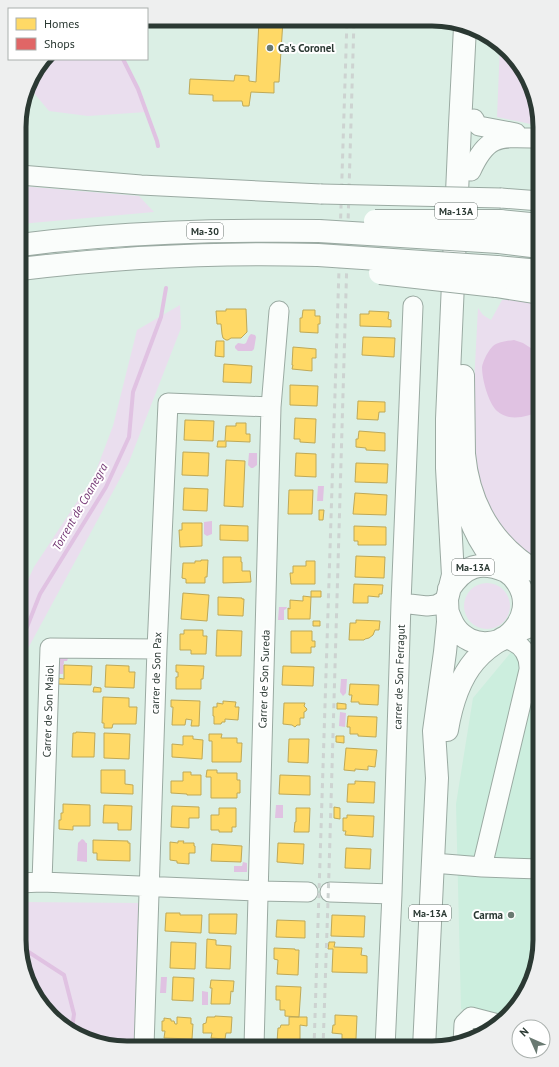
<svg xmlns="http://www.w3.org/2000/svg" width="559" height="1067" viewBox="0 0 559 1067" font-family="'PT Sans',sans-serif">
  <style>
    .built { fill: #cceede }
    .green { fill: #eadeee }
    .water { fill: #e0c2e2 }
    .homes { fill: #ffd966; stroke: #bfa957 }
    .shops { fill: #e06666; stroke: #aa5857 }
    .lines { fill: none; stroke-linecap: round; stroke-linejoin: round }
    .stream { stroke: #e0c2e2; stroke-width: 4 }
    .minor-casing { stroke: #9aaaa2; stroke-width: 21 }
    .major-casing { stroke: #9aaaa2; stroke-width: 24 }
    .highway-casing { stroke: #9aaaa2; stroke-width: 24 }
    .minor { stroke: #fafdfb; stroke-width: 19 }
    .major { stroke: #fafdfb; stroke-width: 22 }
    .highway { stroke: #fafdfb; stroke-width: 22 }
    .rail { stroke: #cdd3d1; stroke-width: 3; stroke-dasharray: 5 5; stroke-linecap: butt }
    .minor-bridge-casing { stroke: #9aaaa2; stroke-width: 21; stroke-linecap: butt }
    .highway-bridge-casing { stroke: #9aaaa2; stroke-width: 24; stroke-linecap: butt }
    .minor-bridge { stroke: #fafdfb; stroke-width: 19 }
    .highway-bridge { stroke: #fafdfb; stroke-width: 22 }
    .poi-dot { fill: #697971; stroke: #fff; stroke-width: 1.5 }
    .labels { text-anchor: middle; stroke-width: 4; stroke-linejoin: round; paint-order: stroke }
    .shield { fill: #fff; stroke: #6b7470; stroke-width: 1 }
    .shield-label { font-size: 10px; font-weight: bold; fill: #2b3933 }
    .poi-label { font-size: 11px; font-weight: bold; fill: #2b3933; stroke: #fff; text-anchor: start }
    .street-label { font-size: 11px; fill: #2b3933; stroke: #fff }
    .water-label { font-size: 12px; font-style: italic; fill: #743774; stroke: #fff }
    .rim { fill: none; stroke: #2b3933; stroke-width: 5 }
  </style>
  <rect width="100%" height="100%" fill="#dbefe5"/>
  <!-- built -->
  <path class="built" d="M540,642v305l-23,59 -18,13 -38,-10 -5,-205 17,-106 39,-47z"/>
  <!-- green -->
  <path class="green" d="M500,45l3,1 31,47 6,33 -43,-9z
    M46,59h77l15,30 8,23 -58,4 -39,-5 -21,-25 2,-7z
    M20,186l119,10 15,16 -134,12z
    M517,298l23,4v262l-23,-15 -32,-41 -14,-67 7,-133 5,7 8,5 11,-20z
    M180,305l1,23 -52,134 -110,203v-66l15,-32 60,-91 19,-50 24,-96z
    M20,431l6,1 -6,34z
    M464 606a23 23 0 1 1 46 0a23 23 0 1 1-46 0Z
    M19,902l120,1 -4,144h-22l-57,-26 -31,-47 -6,-34z"/>
  <!-- water -->
  <path class="water" d="M251,334l4,1 1,2 -2,12 -2,2h-14l-3,-3v-2l3,-3 6,1 2,-1 3,-7z
    M514,340l9,3 17,11v57c-13,6 -31,11 -43,0 -9,-9 -15,-32 -15,-44 1,-5 4,-12 7,-16 1,-2 3,-4 4,-5 5,-4 14,-5 21,-6z
    M249,453h8v12l-4,3h-2l-3,-3z
    M318,486h6l-1,15h-6z
    M212,521v13l-5,2 -3,-2v-12z
    M279,607h8l-1,2 -2,1v10h-6z
    M58,658h10l-1,3h-3l-1,13h-6z
    M341,679h6l-1,14 -3,3 -3,-4z
    M340,712l6,1 -1,14 -6,-1z
    M276,805h7v13h-8z
    M82,839l2,1 2,3h1v19l-10,-1 1,-18z
    M243,862l4,1v9h-13v-6h8z
    M161,977h6l-1,16h-6z
    M202,991l6,1v13h-6z"/>
  <!-- homes -->
  <path class="homes" d="M259,20h24l-4,62h-5v11l-23,-1 -2,14h-6l-1,-5h-29v-6l-24,-1 1,-15 44,2 1,-6 14,1v5l7,1z
    M226,309h20l1,23 -6,6h-10l-3,2h-2l-3,-2 -1,-4 -1,-10h-4l-1,-13h10z
    M303,310h12v6h5v8h-2v9l-18,-1v-14h2z
    M369,311l20,1 -1,7 3,1v7l-31,-1v-12h9z
    M363,337l32,1 -1,19 -32,-2z
    M216,341h8v16l-9,-1z
    M293,347l23,2v9h-4v13l-20,-2 1,-4h-1z
    M224,364l28,2 -1,17 -28,-1z
    M290,385l28,1 -1,20 -27,-1z
    M358,401l27,1v10h-6l-1,8 -21,-1z
    M295,418l21,1 -1,24 -15,-1v-3h-6z
    M185,420l29,1 -1,20 -29,-1z
    M236,423h10v11h4v8l-24,-1v6h-9l1,-6h7l1,-15h10z
    M359,431l26,2v18l-19,-1v-2l-10,-1v-8h2z
    M183,452l26,1 -1,23 -26,-1z
    M296,453l20,1v23l-21,-1z
    M226,460l19,1 -2,46 -19,-1z
    M356,463l32,1 -1,19 -32,-1z
    M184,488l24,1 -1,22 -24,-1z
    M289,490h24l-1,24h-24z
    M355,493l32,2 -1,20 -33,-1z
    M319,510h5l-1,10h-4z
    M182,523h20v23l-22,1 -1,-17h3z
    M220,525l28,1v15l-28,-1z
    M354,526l32,1v18h-28v-4h-4z
    M356,556l29,1 -1,21 -29,-1z
    M223,557h18v5h1v9h8l1,11 -28,1z
    M201,560h7l-1,17h-2v6h-19v-4l-4,-1 1,-15h12v-2h6z
    M306,561h9v23h-24l-1,-11h3v-7h13z
    M354,584l29,1 -1,9h-3v3l-11,-1v7h-15z
    M311,591h10v6h-10l-1,22h-22v-11l2,1v-9l13,1v-5l8,1z
    M183,593l26,2 -2,26 -26,-2z
    M218,597l24,1v1h2l-1,17 -25,-1z
    M356,620l24,1 -1,9h-4l-2,5 -4,3 -4,1 -1,1h-15l1,-17h6z
    M313,621h7v5h-7z
    M184,630h19v6h4l-1,18h-15v-4h-11v-16h4z
    M217,630l25,1 -1,25h-25z
    M291,631h21v10h3v6h-4v6h-20z
    M64,665l28,1 -1,19 -34,-1v-6l7,1z
    M106,665l23,1v6h6l-1,16 -29,-1z
    M176,665l28,1 -1,13h-2v10h-25v-12h2v-5h-2z
    M283,666l31,1 -1,19 -31,-1z
    M350,684l29,1 -1,20 -19,-1v-2h-8l1,-7h-3z
    M94,687l7,1v4h-8z
    M103,697l26,1v9h8l-1,17h-23l-1,4h-8v-5h-2z
    M171,700l29,1 -1,25h-8l1,-6 -6,-1 -1,6h-13l1,-18h-2z
    M223,701l13,1 -1,5h4l-1,13 -13,-1v3h-3l-1,2h-7v-8h-1v-9h4v-4l6,1z
    M284,703h21l-1,3 3,3 -1,2 -2,1v6h-4v7h-3l-2,2 -3,-2 -9,-1z
    M337,703l9,1v5h-9z
    M348,716l29,1 -1,20 -18,-1v-2h-8v-7h-3z
    M76,732l19,1 -1,24h-22l1,-24h3z
    M104,733l26,1 -1,25 -25,-1z
    M209,734h13l-1,4h16v5h5l-1,19h-29v-21h-3z
    M183,736h10v3l10,1 -1,19 -30,-2v-13l11,1z
    M336,736h8v7l-8,-1z
    M289,739h20l-1,24 -20,-1z
    M346,748l31,2 -2,17 -7,-1v4l-13,-1v2l-11,-1z
    M101,770h24v14l8,1v9l-32,-1z
    M207,770h10v3h20v7h3v13h-3v5h-26v-21h-5z
    M183,772h8v3h10v20h-14v-1l-16,-1v-12h12z
    M280,775l30,1v19l-31,-1z
    M355,781l20,1 -1,21 -27,-1 1,-18h7z
    M63,804l27,1v21h-17v4l-14,-1v-9h2v-7h2z
    M104,805l28,1 -1,24h-13v-7h-15z
    M172,806l27,1v11h-10v10l-18,-1z
    M334,807l6,1v11l-6,-1z
    M219,808h17v19h-4v5h-13v-2h-8v-15h8z
    M296,808h14l-1,24h-15l1,-10h1z
    M347,815l27,1 -1,21 -28,-2 1,-4h-3v-13h4z
    M93,840l35,1v2h2v18l-33,-1v-7h-4z
    M178,841h6l-1,2h11v3h1v7h-6v11l-12,-1v-2l-7,-1v-18l8,1z
    M278,843l26,1 -1,20 -26,-2z
    M212,844l30,2 -1,16 -30,-1z
    M346,848l25,1 -1,20 -25,-1z
    M166,913h14v2h22l-1,18 -36,-2z
    M209,914h28l-1,20 -27,-1z
    M332,915l33,1 -1,21 -33,-1z
    M277,920l28,1v17l-29,-1z
    M207,939l9,1v5l15,1 -1,23 -24,-1z
    M171,942l25,1 -1,26 -25,-1z
    M329,942h6l-1,5 28,1 -1,7 6,1v17l-35,-1 1,-23h-5z
    M274,948l21,1v1h4l-1,25 -21,-1 1,-14 -4,-1z
    M173,977l21,1 -1,23 -21,-1z
    M211,980l23,1 -1,11 -2,-1 -1,13h-19l1,-16h-2z
    M276,986l25,1 -2,30 -14,-1v-6h-5v-10h-4z
    M335,1015l22,1 -1,23h-14v-5l-10,-1 1,-8h2z
    M215,1016l17,1 -1,16h-5l-1,6 -14,-1 1,-5h-9v-9l3,-1 1,-6h8z
    M177,1017l14,1v6h2l-1,15 -28,-1 1,-7h-3v-10h2v-3l7,1v2h3l1,3h2z
    M289,1017h18v9l-7,-1v22l-13,-1v-3l-10,-1 1,-14h2l1,-3h8z"/>
  <!-- shops -->
  <path class="shops" d="M474,1023l14,4 -14,10 2,-8h-4z"/>
  <g class="lines">
    <!-- stream -->
    <path class="stream" d="M123,59l15,30 19,52 1,5
      M19,638l8,-11 13,-33 66,-107 23,-50 4,-45 28,-75 5,-29
      M20,945l7,6 37,24 10,39 -2,15"/>
    <defs>
      <path id="minor" d="M474,119l2,4 3,3 37,7
        M471,171c16,-35 27,-34 62,-33
        M20,175l121,10 180,9
        M501,198l39,3
        M401,603l26,3 9,-1 11,-6
        M433,863l49,4 47,-197c1,-17 -9,-28 -25,-32
        M482,867l58,2
        M42,882l8,-234 107,1
        M19,883l23,-1 217,9 49,1
        M330,892l62,2
        M463,1043l1,-19 7,-7 23,6
        M144,1047l13,-398 11,-246 103,4
        M254,1047l17,-640 8,-96
        M385,1048l7,-154 9,-291 12,-297"/>
      <path id="major" d="M463,376l1,78c5,53 29,93 76,120
        M449,589c15,-23 31,-29 57,-18
        M447,610c5,14 9,23 23,30 11,5 26,4 36,-3 19,-15 25,-39 8,-59 -2,-3 -6,-5 -9,-8 -8,-7 -15,-14 -20,-22 -15,-23 -22,-46 -25,-72
        M447,730c10,-60 33,-89 93,-107
        M424,1048l13,-270 -3,-47 11,-79 3,-30 -1,-23 6,-24 -6,-107v-49l13,-294 5,-98"/>
      <path id="highway" d="M500,221l40,4
        M499,242l41,5
        M20,245c99,-13 199,-15 299,-14
        M497,267l43,4
        M20,269c99,-12 198,-17 298,-14
        M496,286l44,7"/>
    </defs>
    <!-- minor casing -->
    <use href="#minor" class="minor-casing"/>
    <!-- major casing -->
    <use href="#major" class="major-casing"/>
    <!-- highway casing -->
    <use href="#highway" class="highway-casing"/>
    <!-- minor -->
    <use href="#minor" class="minor"/>
    <!-- major -->
    <use href="#major" class="major"/>
    <!-- highway -->
    <use href="#highway" class="highway"/>
    <!-- rail -->
    <path class="rail" d="M314,1048l33,-1028
      M323,1048l6,-177 25,-851"/>
    <defs>
      <path id="minor-bridge" d="M321,194l180,4"/>
      <path id="highway-bridge" d="M375,221h125
        M319,231l180,11
        M318,255l179,12
        M380,273l116,13"/>
    </defs>
    <!-- minor-bridge casing -->
    <use href="#minor-bridge" class="minor-bridge-casing"/>
    <!-- highway-bridge casing -->
    <use href="#highway-bridge" class="highway-bridge-casing"/>
    <!-- minor-bridge -->
    <use href="#minor-bridge" class="minor-bridge"/>
    <!-- highway-bridge -->
    <use href="#highway-bridge" class="highway-bridge"/>
  </g>
  <!-- markers -->
  <g class="poi-dot">
    <circle cx="270" cy="48" r="4"/>
    <circle cx="511" cy="915" r="4"/>
  </g>
  <g class="labels">
    <!-- shield labels -->
    <g class="shield">
      <rect x="435" y="203" width="42" height="16" rx="3"/>
      <rect x="187" y="223" width="36" height="16" rx="3"/>
      <rect x="452" y="559" width="42" height="16" rx="3"/>
      <rect x="409" y="905" width="42" height="16" rx="3"/>
    </g>
    <g class="shield-label">
      <text x="456" y="215">Ma-13A</text>
      <text x="205" y="235">Ma-30</text>
      <text x="473" y="571">Ma-13A</text>
      <text x="430" y="917">Ma-13A</text>
    </g>
    <!-- poi labels -->
    <g class="poi-label">
      <text x="278" y="52">Ca's Coronel</text>
      <text x="503" y="919" text-anchor="end">Carma</text>
    </g>
    <!-- street labels -->
    <g class="street-label">
      <text transform="translate(156 673) rotate(-88)" y="4">carrer de Son Pax</text>
      <text transform="translate(399 677) rotate(-88)" y="4">carrer de Son Ferragut</text>
      <text transform="translate(264 679) rotate(-88)" y="4">Carrer de Son Sureda</text>
      <text transform="translate(48 711) rotate(-88)" y="4">Carrer de Son Maiol</text>
    </g>
    <!-- water labels -->
    <g class="water-label">
      <text transform="translate(80 507) rotate(-60)" y="4">Torrent de Coanegra</text>
    </g>
  </g>
  <!-- crop -->
  <path d="M0 0H559V1067H0ZM127 26H432A101 101 0 0 1 533 127V940A101 101 0 0 1 432 1041H127A101 101 0 0 1 26 940V127A101 101 0 0 1 127 26Z" fill="#eeefef" fill-rule="evenodd"/>
  <path class="rim" d="M127 26H432A101 101 0 0 1 533 127V940A101 101 0 0 1 432 1041H127A101 101 0 0 1 26 940V127A101 101 0 0 1 127 26Z"/>
  <!-- legend -->
  <rect x="8" y="8" width="140" height="52" fill="#ffffff" stroke="#aab0ad"/>
  <rect x="16" y="18" width="20" height="12" fill="#ffd966" stroke="#aab0ad"/>
  <text x="44" y="28" font-size="12" fill="#2b3933">Homes</text>
  <rect x="16" y="38" width="20" height="12" fill="#e06666" stroke="#aab0ad"/>
  <text x="44" y="48" font-size="12" fill="#2b3933">Shops</text>
  <!-- north arrow -->
  <g transform="translate(531 1039) rotate(315)"><circle r="19" fill="#ffffff" stroke="#aab0ad"/>
  <path d="M0-3L7 15L0 10L-7 15Z" fill="#697971"/>
  <text y="-6" font-size="11" font-weight="bold" text-anchor="middle" fill="#2b3933">N</text>
  </g>
</svg>
